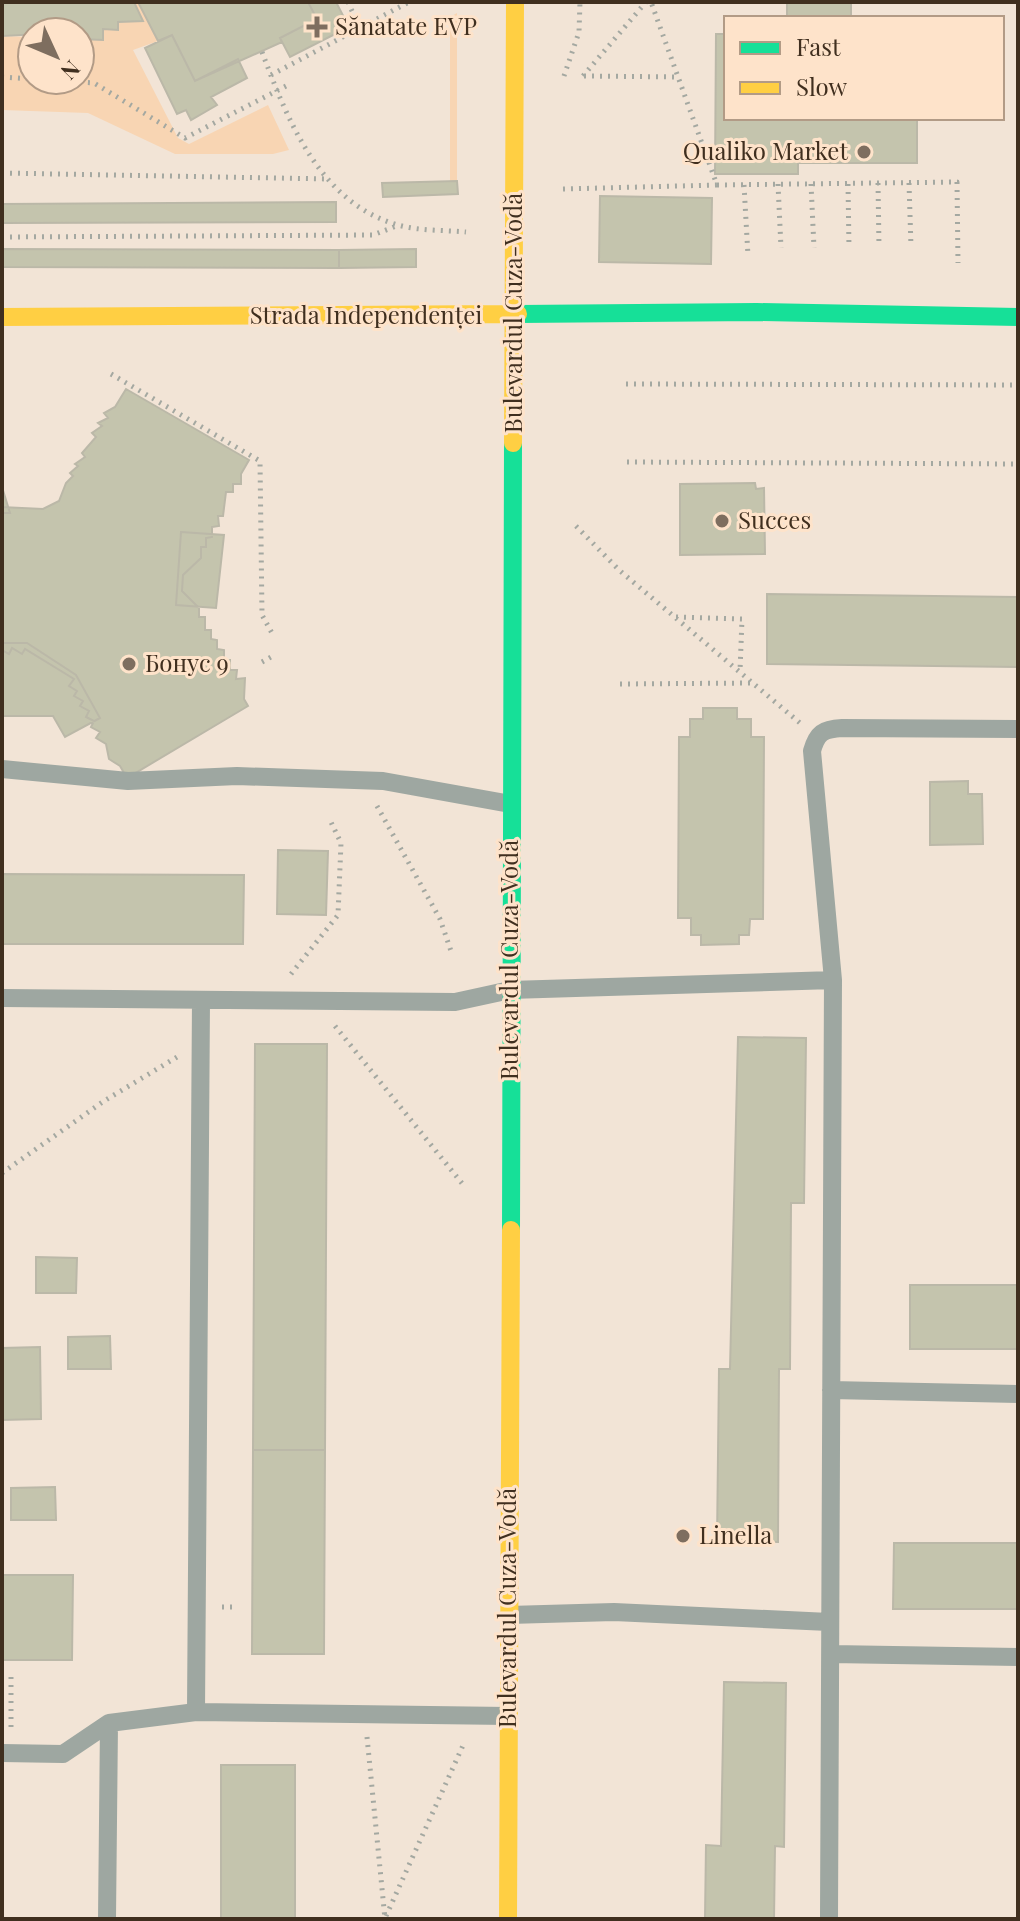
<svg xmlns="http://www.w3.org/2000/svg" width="1020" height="1921" viewBox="0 0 1020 1921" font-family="'Playfair Display',serif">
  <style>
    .green { fill: #f8d5b3 }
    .building { fill: #c4c4ad; stroke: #bbb8a8; stroke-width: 2 }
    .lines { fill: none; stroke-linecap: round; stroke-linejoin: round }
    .path { stroke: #a4a8a1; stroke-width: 5; stroke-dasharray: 2 6; stroke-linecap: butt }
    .lane { stroke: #9ea7a1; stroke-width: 18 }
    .fast { stroke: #16e098; stroke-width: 18 }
    .slow { stroke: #ffcf43; stroke-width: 18 }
    .poi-dot { fill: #7e6e5f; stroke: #fee3ca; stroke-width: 3 }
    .labels { text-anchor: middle; stroke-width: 6; stroke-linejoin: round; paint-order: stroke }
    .poi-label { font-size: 24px; fill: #402f1f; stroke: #fee3ca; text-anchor: start }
    .street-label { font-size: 24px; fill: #402f1f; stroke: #fee3ca }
  </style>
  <rect width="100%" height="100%" fill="#f2e4d6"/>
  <!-- green -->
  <path class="green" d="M134,2h4l20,39 -25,9 45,88 11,6 79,-39 21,45 -16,4h-98l-87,-41 -86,-3v-74l30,1v43h48v-41l23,1v-11l15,1v-8l24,-1z
    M457,13v168h-7v-164z"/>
  <!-- building -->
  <path class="building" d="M2,2h132l9,19 -25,1v8l-15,-1v11l-23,-1v-7l-78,4z
    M138,2h170l9,17 -37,19 2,4 -87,39 -23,-46 -14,6z
    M308,2h28l13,25 -59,30 -10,-19 37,-19z
    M787,2h64v16h-64z
    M716,34h10v84h191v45h-119v11h-83z
    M172,35l23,46 43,-22 9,19 -36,19 6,8 -26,15 -5,-10 -9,4 -32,-66z
    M457,181l1,13 -75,3 -1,-14z
    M600,196l112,2 -1,66 -112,-2z
    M336,202v20l-334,1v-19z
    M2,249l337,1v18l-337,-1z
    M416,249v18l-77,1v-18z
    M126,389l123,71 -8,14v10h-8v8h-7l-3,24h-5l1,10 -7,1v10l-6,1v9h-5v11l-18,17 -1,16 17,17v9h6v13h6v9l6,1v9l7,1v10h6v10h7l-1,9 9,-1 -1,21 4,7 -121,72 -7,-12 -11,-7 -3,-15 -10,-6 4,-6 -9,-5 3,-6 -8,-4 3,-6 -9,-5 3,-5 -9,-5 3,-5 -8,-5 5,-7 -49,-30 -3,5 -10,-6 -3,6 -7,-4v-143l41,2 16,-8 7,-18 7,-7 -3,-3 8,-7 -3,-2 10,-7 -3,-4 14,-16 -4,-4 10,-7 -4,-3 10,-5 -4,-5 11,-6z
    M755,483l1,6 8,-1 1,66 -85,1v-71z
    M2,487l8,26h-8z
    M181,532l43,3 -8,73 -40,-3z
    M767,594l251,3v70l-251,-3z
    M2,643h25l49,32 24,43 -35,19 -12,-21h-51z
    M703,708h34v11h14v18h13l-1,182h-13l-1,16h-10v9l-38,1v-10h-10v-17h-13l1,-181h11v-18h13z
    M968,781v13h14l1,50 -53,1v-63z
    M278,850l50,1 -2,64 -49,-1z
    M2,874l242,1 -1,69h-241z
    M738,1037l68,1 -2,165h-13l-1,166h-11l-1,173h-61l2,-173h11z
    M255,1044h72l-2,406h-72z
    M36,1257l41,1 -1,35h-40z
    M910,1285h108v64h-108z
    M110,1336l1,33h-43v-32z
    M40,1347l1,72 -39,1v-72z
    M253,1450h72l-1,204h-72z
    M55,1487l1,33h-45v-32z
    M894,1543h124v66h-125z
    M2,1575h71l-1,85h-70z
    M724,1682l62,1 -2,164 -9,-1 -1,73h-69l1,-74 15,1z
    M221,1765h74v154h-74z"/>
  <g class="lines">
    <!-- path -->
    <path class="path" d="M348,2l12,27
      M262,52c26,69 58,151 136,173 21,6 46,5 68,7
      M271,75l138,-73
      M564,76l15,-44 1,-30
      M583,76l63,-74
      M584,76l94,1
      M2,77l30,2
      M48,80l46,3 91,55 105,-54
      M2,173l328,6
      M878,183l1,64
      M909,183l2,64
      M778,184l3,64
      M811,184l3,64
      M848,184l1,64
      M717,185l240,-3 1,81
      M744,185l4,71
      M563,189l154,-4 -66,-183
      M2,237l371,-2 26,-10
      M111,374l149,87 2,154 11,20
      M626,384l392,1
      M627,462l391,2
      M576,526l43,44 181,153
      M676,617l66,2 -2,52
      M262,662l9,-5
      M620,684l131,-1
      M377,806l63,113 11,32
      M291,974l47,-59 3,-72 -12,-25
      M335,1026l130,161
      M2,1173l102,-72 73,-44
      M222,1607h15
      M11,1727v-51
      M367,1737l18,182
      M386,1916l79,-175"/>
    <!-- lane -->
    <path class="lane" d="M2,769l126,12 109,-5 146,5 127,23
      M833,980l-21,-229c5,-18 11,-22 30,-23l176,1
      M2,998l453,4 55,-12 323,-10 -4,939
      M831,1390l187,4
      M509,1615l105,-3 215,10
      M831,1654l187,3
      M196,1712l5,-712
      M2,1753l61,1 46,-31
      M107,1919l2,-196 87,-11 312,4"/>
    <!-- fast -->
    <path class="fast" d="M518,314l239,-2 261,5
      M511,1230l2,-787"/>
    <!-- slow -->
    <path class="slow" d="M2,317l516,-3
      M513,443l2,-441
      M508,1919l3,-689"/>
  </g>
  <!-- markers -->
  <g class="poi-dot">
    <path d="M313 15h8v8h8v8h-8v8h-8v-8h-8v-8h8z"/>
    <circle cx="864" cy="152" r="8"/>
    <circle cx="722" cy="521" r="8"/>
    <circle cx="129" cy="664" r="8"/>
    <circle cx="683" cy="1536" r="8"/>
  </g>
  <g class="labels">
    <!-- poi labels -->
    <g class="poi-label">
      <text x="335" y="35">Sănatate EVP</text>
      <text x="848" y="160" text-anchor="end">Qualiko Market</text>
      <text x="738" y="529">Succes</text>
      <text x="145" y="672">Бонус 9</text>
      <text x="699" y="1544">Linella</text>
    </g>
    <!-- street labels -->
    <g class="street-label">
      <text transform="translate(514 313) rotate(-90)" y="8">Bulevardul Cuza-Vodă</text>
      <text x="366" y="324">Strada Independenței</text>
      <text transform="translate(510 960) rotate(-90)" y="8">Bulevardul Cuza-Vodă</text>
      <text transform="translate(508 1608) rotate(-90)" y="8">Bulevardul Cuza-Vodă</text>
    </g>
  </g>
  <!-- border -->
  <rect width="1020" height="1921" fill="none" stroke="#402f1f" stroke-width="8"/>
  <!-- legend -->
  <rect x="724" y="16" width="280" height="104" fill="#fee3ca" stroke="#b29b86" stroke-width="2"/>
  <rect x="740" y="42" width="40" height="12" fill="#16e098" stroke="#b29b86" stroke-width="2"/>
  <text x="796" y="56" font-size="24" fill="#402f1f">Fast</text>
  <rect x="740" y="82" width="40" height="12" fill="#ffcf43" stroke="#b29b86" stroke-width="2"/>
  <text x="796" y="96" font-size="24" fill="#402f1f">Slow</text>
  <!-- north arrow -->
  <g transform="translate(56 56) rotate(134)"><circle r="38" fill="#fee3ca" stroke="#b29b86" stroke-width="2"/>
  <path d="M0-6L14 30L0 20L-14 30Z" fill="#7e6e5f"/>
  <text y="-12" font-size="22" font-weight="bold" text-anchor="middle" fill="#402f1f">N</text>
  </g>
</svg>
